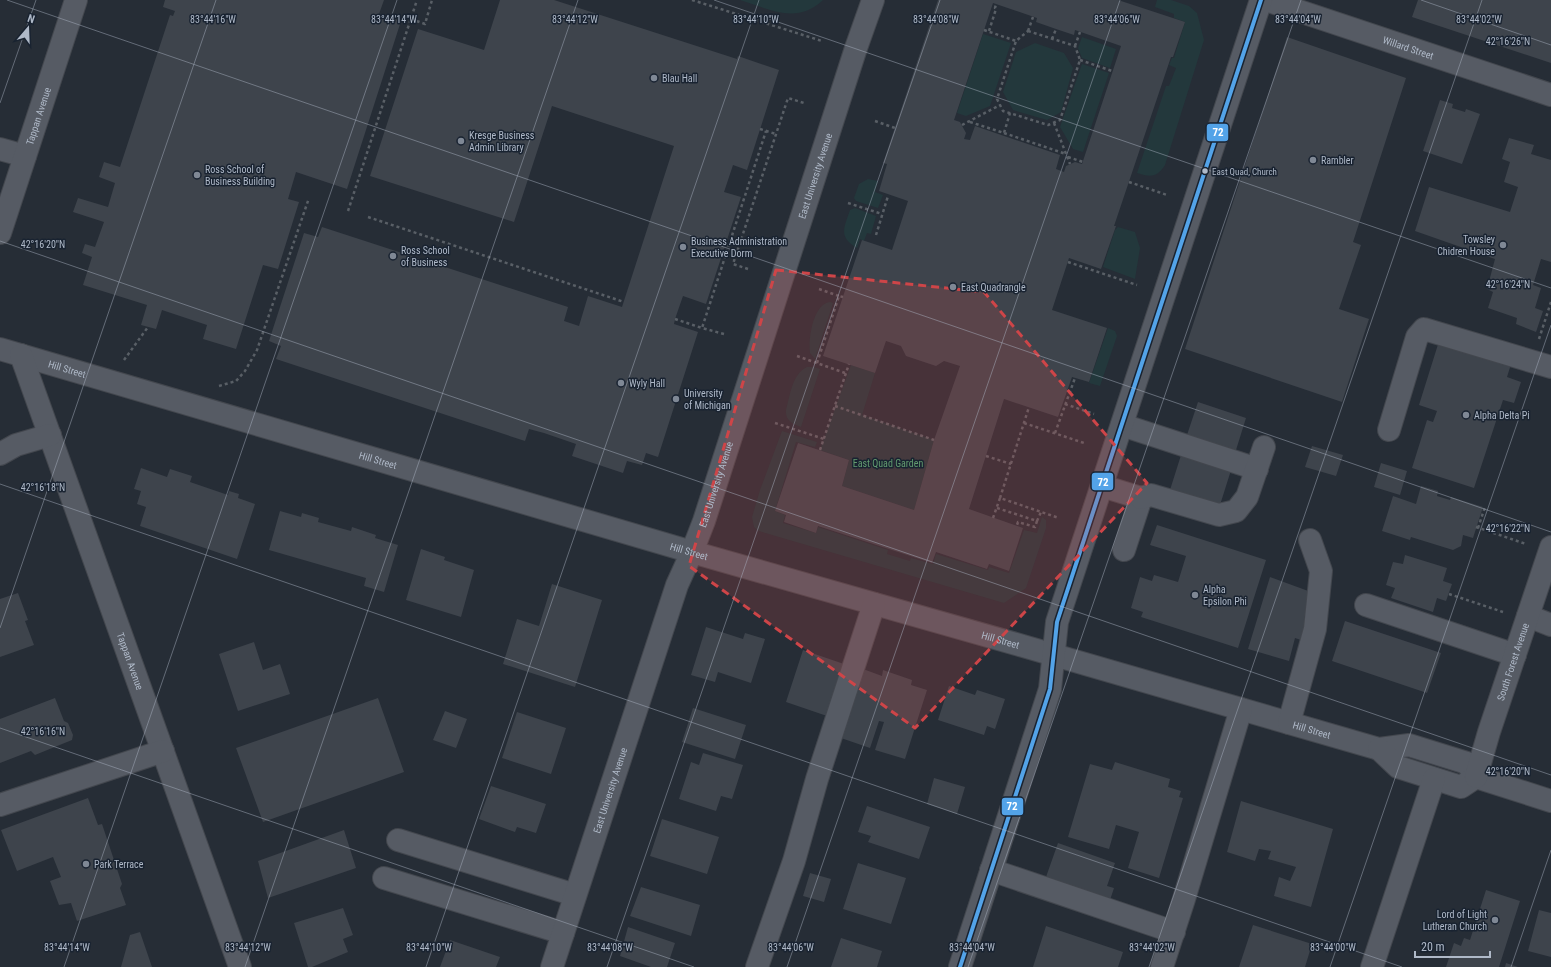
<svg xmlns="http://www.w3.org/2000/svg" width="1551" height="967" viewBox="0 0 1551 967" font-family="'Roboto Condensed',sans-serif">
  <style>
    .green { fill: #23383c }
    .building { fill: #3e444c; fill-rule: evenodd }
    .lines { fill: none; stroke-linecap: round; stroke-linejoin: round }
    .minor-casing { stroke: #43474e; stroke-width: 24 }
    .path { stroke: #595f66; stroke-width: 2.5; stroke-dasharray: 3 3; stroke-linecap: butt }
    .minor { stroke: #565b64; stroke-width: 22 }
    .bus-1-casing { stroke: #192331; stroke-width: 7 }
    .bus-1 { stroke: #53a3e8; stroke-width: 4 }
    .marked { fill: #ce4548; fill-opacity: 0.2; stroke: #ce4548; stroke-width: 3; stroke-dasharray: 8 5; stroke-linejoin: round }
    .ticks { fill: none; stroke: #afb9c8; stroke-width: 1; stroke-opacity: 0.45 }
    .poi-dot { fill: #7f8895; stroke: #192331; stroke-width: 1.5 }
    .bus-dot { fill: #afb9c8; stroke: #192331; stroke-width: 1.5 }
    .labels { text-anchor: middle; stroke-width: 3; stroke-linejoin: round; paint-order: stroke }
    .bus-label { font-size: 9px; fill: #afb9c8; stroke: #192331; text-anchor: start }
    .street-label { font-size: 10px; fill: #afb9c8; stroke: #192331 }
    .poi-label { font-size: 10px; fill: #afb9c8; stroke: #192331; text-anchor: start }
    .park-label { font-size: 10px; fill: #639b6f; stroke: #192331 }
    .ticks-label { font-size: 10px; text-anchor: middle; fill: #afb9c8; stroke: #192331; stroke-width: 3; stroke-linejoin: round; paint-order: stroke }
    .line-badge { stroke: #192331; stroke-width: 1.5 }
    .badge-label { font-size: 11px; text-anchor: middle; font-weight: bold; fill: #fff }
  </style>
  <rect width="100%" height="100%" fill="#262d36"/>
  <!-- green -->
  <path class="green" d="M740,0h83c-26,25 -54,9 -83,0z
    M1157,0h14l18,6 8,7 7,27 -39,125c-8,13 -15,12 -28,8l29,-87h3l7,-18 -7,-3 3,-7h2l11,-36 -11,-4v-4l-19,-7z
    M983,34l28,9 -21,63 -24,10 -9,-3z
    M1082,37l34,12 -6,19 -28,-10 -4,-10z
    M1035,43l29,10 9,15 -12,44 -14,8 -34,-10 -10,-18 13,-40z
    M1082,64l27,9 -26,79 -10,-3 -13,-22z
    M868,179l10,2 -3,11 8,3 -5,13 -22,-7 -2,-3 5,-14z
    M855,208l21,8 -5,18 -4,-1 -3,8 -4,-2 -3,9c-19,-11 -13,-20 -7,-38z
    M1118,227l17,5 5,16 -5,31 -32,-12 12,-37z
    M830,302l3,1 -18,56 -5,-6c-2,-14 3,-49 20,-51z
    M1108,328l7,3 2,5 -17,50 -11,-3z
    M851,365l24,8 -13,42 72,25 -20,70 -72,-24 7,-26 -29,-10z
    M807,367h7l6,2 -19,58c-9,-3 -16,-7 -15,-17 4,-14 6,-36 21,-43z
    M782,431l35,11 -2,5 -19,-5 -21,69 10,4 -2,8 33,10 2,-6 70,23 -1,4 23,7 1,-3 22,6 3,-10 52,16 1,-3 20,6 15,-43 13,3 5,-16 4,3v8l-20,60 -22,15 -245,-72 -5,-4 -2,-10 8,-27z"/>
  <!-- building -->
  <path class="building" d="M165,0h219l-5,14 22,7 -54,168 -51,-17 -8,27 11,3 -21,67 -15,-4 -27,84 -33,-10 4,-14 -45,-15 -6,19 -15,-4 6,-20 -64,-20 9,-28 -10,-4 3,-9 10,3 9,-25 -31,-10 5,-14 30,9 7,-24 -16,-6 5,-15 16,5 50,-152 3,1 2,-5 -12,-4z
    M500,0h54l183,59 1,-3 41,14 -32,100 -14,-5 -9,27 17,5 -35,107 -23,-8 -8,23 -1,5 24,8 -40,125 -12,-4 -4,12 -15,-4 -4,12 -51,-17 4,-12 -32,-11 -15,-4 -4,12 -249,-82 5,-13 -12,-5 35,-108 14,4 4,-10 246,80 -4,14 15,5 9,-30 34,11 52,-161 -122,-40 -38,116 -144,-46 48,-147 66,21z
    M938,0h180l67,22 -12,35h-2l-57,169h2l-15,43 -32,-11 -17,52 55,18 -18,54 -17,-5 -14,40 -54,-18 -35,110 54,19 -14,43 -20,-7 -2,5 -51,-17 -4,11 -114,-37 -2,7 -32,-11 2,-7 -11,-4 23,-68 51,17 -7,26 72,24 20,-70 26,-74 -16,-5 -8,5 -30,-10 -5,-10 -15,-5 -11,32 -52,-17 39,-116 30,10 16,-49 -29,-10 8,-27 -4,-1zM993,3l44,15 -1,4 20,7 18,6 1,-5 46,16 -39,118 -7,-2 -9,4 -2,6 -8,-3 4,-14 -85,-29 -5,14 -6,-1 2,-6 -6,-11 -6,-2z
    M1418,0h133v63l-139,-46z
    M1287,37l119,41 -53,164 8,3 -22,64 30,10 -27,83 -157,-53z
    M1440,100l13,4 -1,4 13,4 1,-3 14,5 -18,50 -39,-13z
    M1509,138l25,7 -3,9 20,6v102l-10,-3 -8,26 8,3 -6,20 8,3 -7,21 -20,-8 1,-6 -29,-10 5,-16 -6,-3 8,-30 -80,-28 14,-44 81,25 8,-25 -14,-5 6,-20 -8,-3z
    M1440,338l72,23 -5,16 14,5 -7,21 -11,-3 -29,88 -62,-20 15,-48 6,2 4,-11 -18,-6z
    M1198,402l48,16 -10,32 -49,-15z
    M1312,446l31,9 -7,21 -31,-9z
    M1182,452l50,15 -12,38 -50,-15z
    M1381,463l26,8 -7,24 -26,-8z
    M141,468l26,9 3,-8 22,7 -2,6 38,13 1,-4 10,3 -1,4 17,6 -18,55 -97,-33 6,-19 -9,-3 4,-13 -7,-2z
    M1421,486l17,5 -1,5 13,4 1,-3 32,10 -10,31 -10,-3 -2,11 -8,4 -42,-13 -1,3 -28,-9 11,-35 23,8z
    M280,511l21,6 1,-4 17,5 -1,4 33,9 1,-4 24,8 -1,3 23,7 -14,47 -20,-6 2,-8 -97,-28z
    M1157,525l109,35 -28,88 -97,-31 2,-5 -12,-4 9,-31 12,4 2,-6 24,7 8,-26 -36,-11z
    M421,549l24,8 -1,3 30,10 -13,47 -55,-17z
    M1405,555l42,13 -4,13 9,3 -6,17 -9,-3 -4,14 -42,-14 4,-10 -9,-3 7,-23 10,2z
    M1270,577l41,15 -7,27 6,3 -6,19 -9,-3 -6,23 -41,-12z
    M552,584l50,16 -27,87 -72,-23 14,-45 22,7z
    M18,593l10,27 -3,1 9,24 -34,12v-58z
    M1345,621l96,32 -14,40 -95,-32z
    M706,627l37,12 2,-6 20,6 -14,44 -33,-11 -3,10 -24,-7z
    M254,642l9,28 17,-6 10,30 -52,17 -19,-57z
    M803,650l41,14 -17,52 -41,-14z
    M863,669l19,7 1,-6 29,10 -1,5 16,5 -22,69 -30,-9 9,-28 -5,-1 -9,27 -29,-10z
    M949,686l26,9 2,-5 28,9 -10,30 -8,-3 -3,9 -46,-15z
    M55,698l9,23 4,2 5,12 -1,5 -37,15 -4,-4 -31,12v-44z
    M378,698l26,74 -141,50 -27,-74z
    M693,708l53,17 -11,34 -53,-17z
    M445,711l22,8 -11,29 -23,-8z
    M517,712l49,16 -15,46 -49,-16z
    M703,753l40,12 -11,34 -11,-3 -5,15 -37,-12 12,-37 8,3z
    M1115,762l55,17 -2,8 13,4 -2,6 4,1 -24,80 -31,-10 11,-36 -23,-7 -7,24 -41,-12 22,-73 22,6z
    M934,778l31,9 -8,27 -30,-10z
    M491,786l55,18 -10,29 -19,-6 -2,5 -36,-13z
    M88,798l10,27 4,-1 20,60 -2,4 6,17 -49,16 -6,-18 -12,2 -9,-24 11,-4 -8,-20 -36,14 -16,-41z
    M1241,801l92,28 -22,78 -37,-11 5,-19 11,4 6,-14 -28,-8 3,-8 -12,-2 -4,12 -28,-9z
    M867,806l63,21 -11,32 -51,-17 3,-6 -13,-4z
    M662,819l57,18 -12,37 -57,-18z
    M344,830l12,38 -88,30 -10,-37z
    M1058,843l57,20 -8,23 7,2 -4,12 -64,-23z
    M858,863l48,15 -15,46 -48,-15z
    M810,873l21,6 -7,23 -21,-6z
    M641,887l59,18 -9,31 -61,-20z
    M1486,890l34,11 -21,66h-53l8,-24 7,3 3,-8 6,2z
    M343,908l10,27 -10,4 5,13 -36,15h-4l-14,-44z
    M1539,910l12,3v44l-23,-6z
    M1253,925l59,19 -7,23h-66z
    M1046,926l77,26 -5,15h-85z
    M628,927l47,16 -8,24h-16l-31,-11z
    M140,932l12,35h-31l9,-32z
    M841,938l41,13 -5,16h-46z
    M450,940l50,17 -4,10h-56z
    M1506,963l12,4h-13z"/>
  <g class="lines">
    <defs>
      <g id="minor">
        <path id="s1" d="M1266,0l285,95"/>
        <path d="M0,149l25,7"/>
        <path id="s2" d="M0,233l76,-233"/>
        <path id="s3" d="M0,349l692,203 331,94 356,103 30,-4 58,18 9,14 75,24"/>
        <path id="s4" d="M21,355l219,612"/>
        <path d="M1122,425l135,44"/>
        <path d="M1389,430l28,-93 7,-8 127,38"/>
        <path d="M0,454l16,-9 34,-10"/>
        <path d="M1102,486l39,12 -17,52"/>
        <path d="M1141,498l10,-3 68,20 17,-4 11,-14 17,-50"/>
        <path d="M1366,605l149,50"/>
        <path d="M1528,616l23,9"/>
        <path d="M1289,723l26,-94 6,-58 -11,-31"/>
        <path d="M1379,749l19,18 63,20 15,-10"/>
        <path id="s5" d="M1476,777l13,-45 62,-185"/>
        <path d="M0,805l163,-54"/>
        <path d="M398,840l177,55"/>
        <path d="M991,870l183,62"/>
        <path d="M384,878l179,55"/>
        <path id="s6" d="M552,967l125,-382 15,-33 12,-31 152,-473 17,-48"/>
        <path d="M757,967l37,-106 23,-82 57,-175"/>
        <path d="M960,967l90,-278 7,-67 204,-622"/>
        <path d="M1162,967l22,-68 57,-190"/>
        <path d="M1372,967l62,-188"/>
      </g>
    </defs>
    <!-- minor casing -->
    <use href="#minor" class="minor-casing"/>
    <!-- path -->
    <path class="path" d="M692,0l130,41
      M411,19l14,5 7,-24
      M984,30l32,11
      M989,31l7,-22 -1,-1 1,-4
      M1028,31l47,15 5,14 -20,60 -12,5 -45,-14 -6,-12 19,-58z
      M1028,31l5,-14
      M1052,39l4,-10
      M1075,46l5,-14
      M1080,60l32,11
      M875,121l20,7
      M970,122l34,11 6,-20
      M1054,123l16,41
      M962,125l38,-20
      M760,129l16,5
      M1004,133l62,21
      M1068,157l15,5
      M1129,182l38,13
      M848,203l34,11
      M348,211l69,-211
      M368,217l256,85
      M876,235l12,-39
      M1068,262l69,23
      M748,269l-15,-5 55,-166 16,5
      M819,289l20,7
      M675,319l27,9
      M724,334l-22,-6 64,-197
      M1539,339l12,-37
      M797,356l48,17
      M124,360l24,-33
      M817,363l22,-67 4,1
      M219,386l17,-5 9,-10 12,-21 52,-152
      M1065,404l29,10
      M835,406l99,34
      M775,423l49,16
      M1024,423l60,20
      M1055,433l20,-55
      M820,450l29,-86
      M986,456l25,8
      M1000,498l29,-91
      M997,508l40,13 -2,6 -17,-5 -1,3
      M993,518l7,-20 59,20
      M1037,521l4,-9
      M1476,527l50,17
      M1478,528l7,-21
      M1449,594l54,18"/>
    <!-- minor -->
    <use href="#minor" class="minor"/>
    <defs>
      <path id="bus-1" d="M960,967l90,-278 7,-67 204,-622"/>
    </defs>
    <!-- bus-1 casing -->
    <use href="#bus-1" class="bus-1-casing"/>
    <!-- bus-1 -->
    <use href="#bus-1" class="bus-1"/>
  </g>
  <!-- marked area -->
  <path class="marked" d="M776,270l208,22 163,191 -232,245 -226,-162z"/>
  <!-- ticks -->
  <path class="ticks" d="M7,0l1544,532M714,0l837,288M1421,0l130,45M0,103l36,-103M0,241l1551,534M0,484l1402,483M0,628l216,-628M0,728l694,239M64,967l333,-967M245,967l333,-967M426,967l333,-967M607,967l333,-967M787,967l333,-967M968,967l333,-967M1149,967l333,-967M1330,967l221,-642M1511,967l40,-117"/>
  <!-- markers -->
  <g class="poi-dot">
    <circle cx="654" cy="78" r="4"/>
    <circle cx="461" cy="141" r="4"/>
    <circle cx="1313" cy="160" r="4"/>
    <circle cx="197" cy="175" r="4"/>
    <circle cx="1503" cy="245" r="4"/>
    <circle cx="683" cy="247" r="4"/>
    <circle cx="393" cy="256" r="4"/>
    <circle cx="953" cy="287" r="4"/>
    <circle cx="621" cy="383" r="4"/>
    <circle cx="676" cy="399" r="4"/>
    <circle cx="1466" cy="415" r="4"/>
    <circle cx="1195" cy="595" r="4"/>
    <circle cx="86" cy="864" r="4"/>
    <circle cx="1495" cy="920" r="4"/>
  </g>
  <circle class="bus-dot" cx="1205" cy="171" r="3.5"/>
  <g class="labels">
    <!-- bus labels -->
    <g class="bus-label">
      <text x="1212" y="175">East Quad, Church</text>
    </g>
    <!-- street labels -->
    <g class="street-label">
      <text dy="4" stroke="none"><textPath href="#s1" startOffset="150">Willard Street</textPath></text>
      <text dy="4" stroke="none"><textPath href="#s2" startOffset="123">Tappan Avenue</textPath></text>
      <text dy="4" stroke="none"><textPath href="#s6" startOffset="834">East University Avenue</textPath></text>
      <text dy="4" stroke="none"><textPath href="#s3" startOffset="70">Hill Street</textPath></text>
      <text dy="4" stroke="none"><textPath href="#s3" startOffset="394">Hill Street</textPath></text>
      <text dy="4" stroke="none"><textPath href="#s6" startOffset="510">East University Avenue</textPath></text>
      <text dy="4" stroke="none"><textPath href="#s3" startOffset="718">Hill Street</textPath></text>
      <text dy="4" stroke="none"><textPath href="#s3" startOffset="1042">Hill Street</textPath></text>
      <text dy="4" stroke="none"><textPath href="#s4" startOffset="325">Tappan Avenue</textPath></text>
      <text dy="4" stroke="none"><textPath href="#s5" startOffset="121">South Forest Avenue</textPath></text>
      <text dy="4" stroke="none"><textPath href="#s3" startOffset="1366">Hill Street</textPath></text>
      <text dy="4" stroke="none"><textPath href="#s6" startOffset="186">East University Avenue</textPath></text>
    </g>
    <!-- poi labels -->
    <g class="poi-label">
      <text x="662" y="82">Blau Hall</text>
      <text x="469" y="139">Kresge Business<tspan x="469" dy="12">Admin Library</tspan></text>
      <text x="1321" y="164">Rambler</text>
      <text x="205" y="173">Ross School of<tspan x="205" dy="12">Business Building</tspan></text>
      <text x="1495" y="243" text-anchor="end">Towsley<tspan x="1495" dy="12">Chidren House</tspan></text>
      <text x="691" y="245">Business Administration<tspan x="691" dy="12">Executive Dorm</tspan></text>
      <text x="401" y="254">Ross School<tspan x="401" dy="12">of Business</tspan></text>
      <text x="961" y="291">East Quadrangle</text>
      <text x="629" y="387">Wyly Hall</text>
      <text x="684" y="397">University<tspan x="684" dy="12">of Michigan</tspan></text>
      <text x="1474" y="419">Alpha Delta Pi</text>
      <text x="1203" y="593">Alpha<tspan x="1203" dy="12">Epsilon Phi</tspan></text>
      <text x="94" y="868">Park Terrace</text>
      <text x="1487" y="918" text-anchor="end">Lord of Light<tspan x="1487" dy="12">Lutheran Church</tspan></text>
    </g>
    <!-- park labels -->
    <g class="park-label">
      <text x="888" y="467">East Quad Garden</text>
    </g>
  </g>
  <g class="ticks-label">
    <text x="213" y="23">83°44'16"W</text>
    <text x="394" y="23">83°44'14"W</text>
    <text x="575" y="23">83°44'12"W</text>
    <text x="756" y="23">83°44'10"W</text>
    <text x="936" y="23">83°44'08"W</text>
    <text x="1117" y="23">83°44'06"W</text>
    <text x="1298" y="23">83°44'04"W</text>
    <text x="1479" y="23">83°44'02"W</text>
    <text x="1508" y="45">42°16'26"N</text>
    <text x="43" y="248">42°16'20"N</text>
    <text x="1508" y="288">42°16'24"N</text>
    <text x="43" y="491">42°16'18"N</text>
    <text x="1508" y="532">42°16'22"N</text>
    <text x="43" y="735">42°16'16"N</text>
    <text x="1508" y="775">42°16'20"N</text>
    <text x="67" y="951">83°44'14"W</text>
    <text x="248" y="951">83°44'12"W</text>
    <text x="429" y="951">83°44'10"W</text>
    <text x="610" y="951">83°44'08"W</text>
    <text x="791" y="951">83°44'06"W</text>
    <text x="972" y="951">83°44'04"W</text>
    <text x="1152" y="951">83°44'02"W</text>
    <text x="1333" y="951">83°44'00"W</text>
  </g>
  <g class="line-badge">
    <rect x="1206" y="123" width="23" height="19" rx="4" fill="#53a3e8"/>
    <rect x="1091" y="472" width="23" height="19" rx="4" fill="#53a3e8"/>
    <rect x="1001" y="797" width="23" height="19" rx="4" fill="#53a3e8"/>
  </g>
  <g class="badge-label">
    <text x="1218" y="136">72</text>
    <text x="1103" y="486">72</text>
    <text x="1012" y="810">72</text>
  </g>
  <!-- north arrow -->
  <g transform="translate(28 28) rotate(19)" stroke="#192331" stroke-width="3" paint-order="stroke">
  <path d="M0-3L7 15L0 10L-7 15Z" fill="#afb9c8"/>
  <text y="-6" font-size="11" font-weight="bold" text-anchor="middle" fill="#afb9c8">N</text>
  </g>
  <!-- scale -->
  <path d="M1415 951v6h75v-6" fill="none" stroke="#afb9c8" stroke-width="2"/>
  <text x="1421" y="951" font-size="12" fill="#afb9c8" stroke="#192331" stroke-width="3" paint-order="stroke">20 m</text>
</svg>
